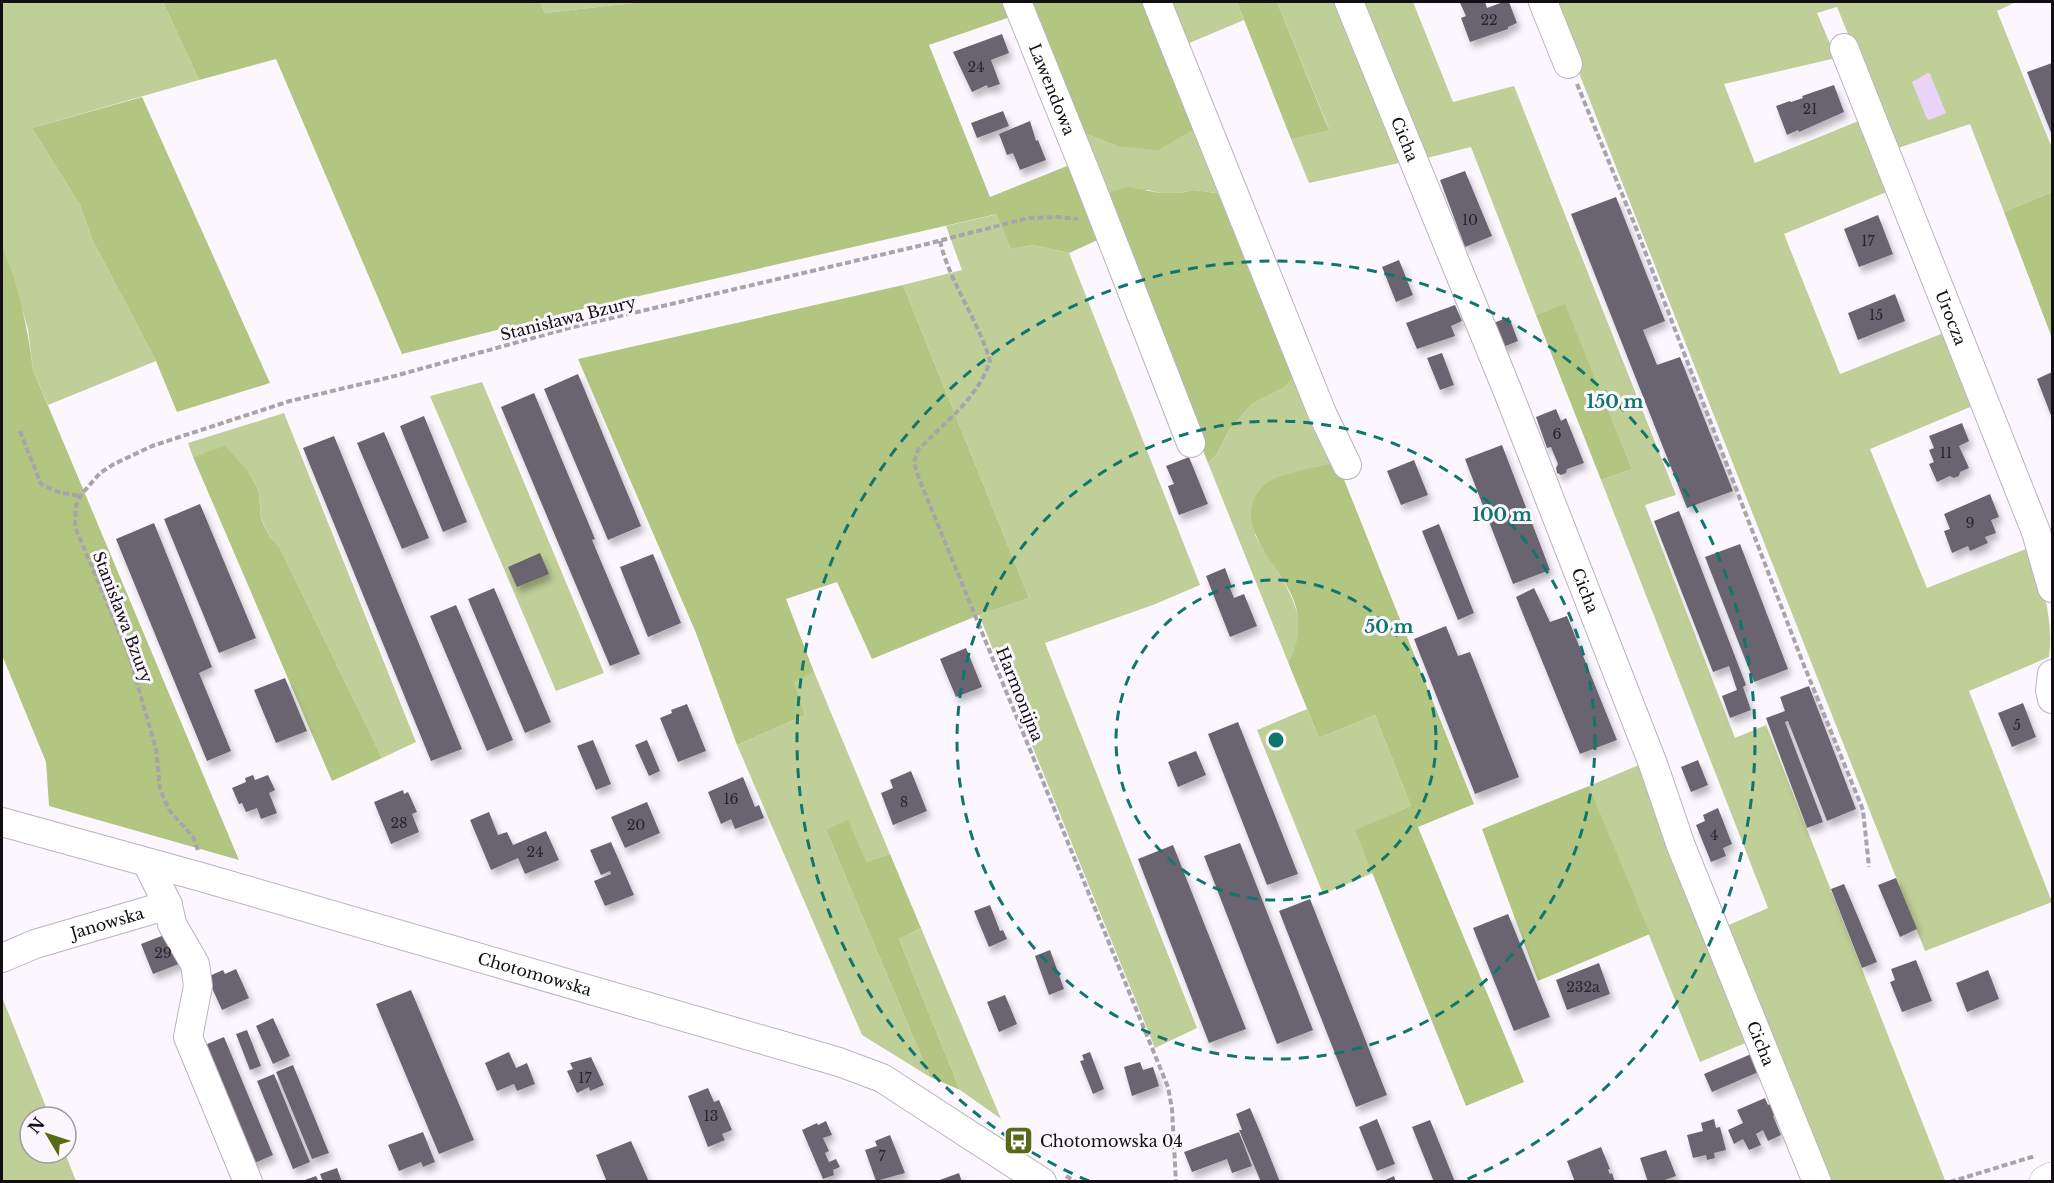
<svg xmlns="http://www.w3.org/2000/svg" width="2054" height="1183" viewBox="0 0 2054 1183" font-family="'Libre Baskerville',serif">
  <style>
    .green { fill: #bfcf97 }
    .forest { fill: #b2c581 }
    .water { fill: #ebd4f9 }
    .building { fill: #6b646f; filter: url(#shadow) }
    .lines { fill: none; stroke-linecap: round; stroke-linejoin: round }
    .minor-casing { stroke: #bab3be; stroke-width: 30 }
    .major-casing { stroke: #bab3be; stroke-width: 34 }
    .path { stroke: #a8a4ab; stroke-width: 4; stroke-dasharray: 6 3; stroke-linecap: butt }
    .minor { stroke: #fff; stroke-width: 28 }
    .major { stroke: #fff; stroke-width: 33 }
    .ring { fill: none; stroke: #0f766e; stroke-width: 3; stroke-dasharray: 10 8 }
    .labels { text-anchor: middle; stroke-width: 6; stroke-linejoin: round; paint-order: stroke }
    .number-label { font-size: 14px; fill: #28242a }
    .street-label { font-size: 16px; fill: #110f13; stroke: #fcf7ff }
    .poi-label { font-size: 16px; fill: #110f13; stroke: #fcf7ff; text-anchor: start }
    .centre { fill: #0f766e; stroke: #fcf7ff; stroke-width: 3 }
    .ring-label { font-size: 18px; text-anchor: middle; font-weight: bold; fill: #0f766e; stroke: #fcf7ff; stroke-width: 6; stroke-linejoin: round; paint-order: stroke }
  </style>
  <defs>
    <filter id="shadow"><feDropShadow dx="3.5" dy="6" stdDeviation="3" flood-color="#0004"/></filter>
  </defs>
  <rect width="100%" height="100%" fill="#fcf7ff"/>
  <!-- green -->
  <path class="green" d="M2,2h161l36,78 -167,48 48,77 12,34 64,122 -108,44 -15,-35 -5,-41 -20,-67 -6,-17z
    M540,2h102l-97,11z
    M1169,2h68l7,18 -57,24z
    M1277,2h66l65,159 -99,22 -18,-44 38,-10z
    M1360,2h53l40,100 61,-16 162,409 -31,10 90,233 31,-13 179,455 -6,2 -115,-1 -100,-254 44,-19 -167,-428 31,-11 -67,-164 -29,10 -65,-168 -52,13z
    M1551,2h465l-19,9 55,137v44l-48,20 -34,-88 -75,25 -58,-142 -20,6 19,45 -112,26 31,79 106,-43 28,71 -105,43 56,140 106,-42 29,73 -105,44 57,139 104,-41c11,35 23,74 18,110l-80,34 83,211 -127,49z
    M1201,125l29,70 -36,-5 -14,3h-20l-12,-3 -46,7 -26,-67 41,16z
    M998,214l13,35 22,-4 36,8 131,332 -47,20 -108,38 152,385 -42,20 -176,-433 50,-17 -126,-313 59,-15 -16,-44z
    M1300,370l37,92 -55,14 -27,59c20,37 65,83 33,127l-80,-199 9,-9 12,-24 23,-26 32,-16z
    M482,382l122,291 -48,18 -126,-295z
    M284,413l132,329 -34,16 -102,-210 -10,-11 -9,-19 -2,-26 -10,-20 -24,-25 -32,10 -5,-14z
    M814,672l76,182 -24,8 -40,-32 104,247 -68,-42 -125,-290 68,-30 -12,-34z
    M1307,709l12,29 56,-23 36,91 -55,24 17,43 -50,21 -66,-164z
    M1646,762l109,277 -55,23 -111,-276z
    M921,928l80,191 -41,-29 -61,-151z
    M2,997l48,120h-20v36h35l11,28h-74z"/>
  <!-- forest -->
  <path class="forest" d="M163,2h377l5,11 97,-11h365l6,14 -84,29 61,152 82,-33 30,74 -33,15 -36,-8 -22,4 -14,-35 -432,99 -163,41 -126,-295 -77,21z
    M1024,2h127l50,123 -43,25 -41,-4 -41,-16z
    M1237,2h40l52,128 -38,9z
    M142,97l128,286 -93,29 -21,-51 -64,-122 -12,-34 -48,-77z
    M1129,187l31,6h20l14,-3 36,5 70,175 -16,18 -32,16 -23,26 -12,24 -9,9 -106,-266 11,-6z
    M2052,192v146l-48,-126z
    M2,245c16,40 26,82 31,125l206,490 -190,-54 -3,-44 -44,-107z
    M903,285l126,313 -50,17 -107,44 -35,-77 -51,17 28,73 -20,10 11,33 -68,30 -41,-112 -118,-274z
    M1565,304l67,165 -31,11 -65,-165z
    M225,446l24,26 10,20 2,27 9,18 10,11 102,210 -50,23 -139,-324z
    M1337,462l137,342 -56,23 106,255 -58,24 -111,-276 56,-24 -36,-91 -56,23 -31,-76c13,-19 13,-46 4,-66 -14,-32 -67,-78 -25,-113 13,-10 52,-16 70,-21z
    M1589,786l61,148 -112,47 -56,-152z
    M848,820l18,42 24,-8 31,74 -22,11 61,151 -30,-13 -104,-247z"/>
  <!-- water -->
  <path class="water" d="M1928,73l2,1 16,39 -17,7 -3,-3 -14,-35z"/>
  <!-- building -->
  <path class="building" d="M1464,2h21l2,6 16,-6h6l8,21 -9,4v2l-38,13 -9,-24 5,-2 -6,-13z
    M1002,34l7,19 -18,7 9,24 -12,4 -1,-3 -15,7 -19,-40z
    M2052,63v72l-25,-63z
    M1834,85l10,27 -45,20 -1,-2 -11,5 -11,-29 14,-5 1,1 12,-4 -1,-2z
    M1003,111l6,15 -32,12 -6,-15z
    M1030,121l6,20 2,-1 8,20 -26,10 -7,-17 -6,2 -8,-21z
    M1465,171l27,65 -27,11 -25,-67z
    M1616,197l49,124 -22,9 14,35 23,-8 53,134 -46,17 -116,-294z
    M1878,215l15,39 -34,13 -15,-38z
    M1399,260l14,35 -17,7 -14,-35z
    M1895,294l10,27 -47,19 -10,-27z
    M1455,305l7,16 -11,5 4,10 -38,13 -11,-26z
    M1509,317l9,24 -20,8 -10,-24z
    M1442,353l12,32 -14,5 -13,-32z
    M2052,372v46l-15,-39z
    M578,374l63,152 -33,14 -64,-151z
    M534,393l61,146 -3,1 48,114 -30,12 -109,-259z
    M1556,409l5,12 5,-3 18,45 -17,6 -1,4 -5,2 -4,-2 -1,-5 2,-4 -7,-17 -4,1 -11,-31z
    M424,416l43,106 -24,10 -43,-106z
    M1962,423l7,18 -10,5 10,22 -9,4 -1,4 -5,2 -4,-2 -13,6 -8,-18 5,-2 -5,-12 5,-2 -5,-12z
    M384,432l45,106 -27,11 -45,-106z
    M334,436l128,313 -31,12 -128,-313z
    M1502,445l48,125 -37,14 -48,-125z
    M1189,457l19,47 -29,11 -11,-29 6,-2 -8,-18z
    M1414,460l14,35 -27,10 -14,-34z
    M1990,494l9,23 -8,3 5,13 -11,4 3,6 -18,8 -2,-5 -16,7 -8,-22 6,-2 -6,-15z
    M200,504l56,134 -37,15 -55,-134z
    M1679,511l67,174 -3,2 8,23 -21,8 -8,-22 15,-6 -8,-24 -16,6 -59,-151z
    M154,523l58,144 -13,6 32,78 -24,10 -91,-222z
    M1439,524l35,89 -16,7 -36,-89z
    M1740,544l48,125 -34,13 -49,-125z
    M540,553l9,21 -32,13 -9,-20z
    M653,554l28,69 -33,14 -28,-70z
    M1225,568l7,19 -2,1 4,10 10,-4 13,32 -27,11 -24,-61z
    M494,588l57,134 -26,11 -57,-134z
    M1534,588l16,34 17,-6 50,124 -37,14 -64,-157z
    M456,605l57,135 -26,11 -57,-135z
    M1446,626l12,30 12,-4 49,125 -44,17 -61,-155z
    M966,648l16,39 -26,10 -16,-38z
    M285,678l22,53 -31,12 -22,-53z
    M1809,686l47,123 -29,12 -39,-100 -3,1 38,100 -16,6 -41,-110 19,-7 -5,-14z
    M2023,703l13,34 -24,10 -14,-34z
    M687,704l19,47 -28,11 -18,-44 12,-5 -1,-3z
    M1238,722l60,152 -31,11 -59,-151z
    M593,740l18,44 -15,6 -19,-44z
    M647,740l13,31 -11,5 -14,-31z
    M1196,751l10,24 -28,12 -10,-25z
    M1698,760l10,25 -17,7 -10,-25z
    M911,771l16,40 -34,14 -12,-32 12,-5 -3,-8z
    M253,775l2,5 13,-5 7,15 -6,3 8,20 -16,6 -4,-11 -11,4 -4,-9 -3,1 -7,-16 14,-6 -1,-4z
    M743,777l12,30 4,-2 5,13 -29,11 -4,-10 -10,5 -13,-32z
    M403,790l1,4 4,-2 9,20 -5,2 7,18 -28,12 -17,-42z
    M647,802l13,31 -35,15 -14,-31z
    M1718,808l14,36 -9,4 3,8 -15,6 -15,-37 9,-4 -2,-6z
    M489,812l9,23 9,-3 6,13 33,-14 13,29 -34,14 -7,-16 -27,12 -21,-50z
    M611,842l23,53 -29,11 -11,-25 17,-7 -1,-3 -9,4 -11,-25z
    M1240,843l73,187 -36,14 -73,-188z
    M1173,845l73,184 -37,14 -71,-184z
    M1896,878l21,51 -17,8 -22,-52z
    M1844,884l33,78 -15,6 -31,-79z
    M1310,899l77,196 -31,12 -77,-196z
    M990,905l10,26 3,-1 4,9 -18,8 -15,-36z
    M1508,914l42,103 -36,14 -41,-103z
    M172,932l12,30 -31,12 -12,-30z
    M1050,950l14,39 -15,6 -14,-39z
    M1916,960l16,41 -30,11 -12,-30 5,-2 -4,-11z
    M1599,963l11,31 -43,16 -11,-30z
    M236,969l13,29 -27,12 -15,-33 16,-7 2,4z
    M1988,970l11,29 -32,13 -11,-29z
    M411,990l63,150 -35,14 -63,-150z
    M1005,995l12,29 -18,8 -12,-30z
    M273,1018l17,38 -17,8 -17,-38z
    M247,1030l14,36 -11,4 -14,-36z
    M224,1037l49,118 -23,10 -50,-118z
    M509,1052l7,16 11,-5 8,21 -18,7 -3,-7 -17,7 -12,-28z
    M1090,1052l14,37 -11,5 -13,-33 4,-1 -2,-5z
    M1756,1052l7,18 -51,22 -8,-18z
    M591,1057l13,28 -14,6 -1,-4 -12,6 -10,-22 6,-2 -3,-6z
    M1140,1062l3,8 10,-3 6,19 -27,10 -8,-29z
    M293,1065l36,88 -17,6 -36,-87z
    M274,1074l36,88 -17,7 -36,-88z
    M708,1088l6,14 5,-2 13,30 -10,4 3,6 -17,7 -20,-51z
    M1765,1098l3,7 7,-3 5,11 -7,3 8,19 -13,6 -5,-11 -7,4 5,11 -12,5 -6,-11 -9,5 -6,-14 15,-7 -6,-13z
    M1250,1108l11,26 19,48h-19l-22,-52h3l-6,-16z
    M1377,1119l18,45 -18,7 -18,-44z
    M1714,1119l2,9 4,-1 6,23 -12,3 1,5 -8,2 -1,-5 -13,3 -6,-23 16,-4 -2,-8z
    M1430,1120l25,62h-21l-22,-55z
    M826,1121l6,14 -9,3 6,13 -4,2 4,9 7,-3 4,8 -7,3 1,5 -11,4 -21,-49 15,-7 1,2z
    M423,1132l12,30 -12,5 -2,-5 -22,9 -11,-26z
    M1239,1132l13,34 -20,7 -5,-14 -35,13 -8,-20z
    M890,1135l15,38 -29,8 -11,-31 12,-4 -2,-5z
    M631,1141l18,41h-42l-11,-27z
    M1601,1147l9,22 -2,1 2,4 2,-1 3,9h-40l-8,-21z
    M1666,1150l10,26 -17,6h-11l-8,-24z
    M337,1168l5,14h-19l-3,-8z
    M959,1173l3,9h-24l-1,-1z
    M316,1176l3,6h-17v-1z
    M1394,1176l2,6h-15z"/>
  <g class="lines">
    <defs>
      <g id="minor">
        <path id="s1" d="M1017,2l71,176 103,265"/>
        <path d="M1157,2l165,411 25,52"/>
        <path id="s2" d="M1349,2l159,390 145,372 28,82 136,336"/>
        <path d="M1543,2l25,62"/>
        <path id="s3" d="M1844,48l192,484 16,56"/>
        <path d="M2052,674l-2,16 2,9"/>
        <path id="s4" d="M2,822l199,55 638,185 43,16 160,104"/>
        <path d="M147,863l21,42 4,19 23,40 3,22 -10,51 60,145"/>
        <path id="s5" d="M2,958l33,-14 133,-39"/>
      </g>
      <path id="major" d="M2046,1182l6,-3"/>
    </defs>
    <!-- minor casing -->
    <use href="#minor" class="minor-casing"/>
    <!-- major casing -->
    <use href="#major" class="major-casing"/>
    <!-- path -->
    <path class="path" d="M1577,84l59,144 167,435 60,147 6,57
      M940,241c10,43 38,78 50,120 -12,37 -46,62 -72,89l-4,12 4,14 250,611 4,22 4,73
      M20,431l21,53 17,8 22,4
      M198,850l-5,-13 -24,-27 -9,-21 -4,-40 -27,-94 -54,-128 1,-21 4,-10 20,-23 14,-9 38,-18 138,-45 101,-24 178,-49 358,-84 101,-26 30,-1 20,2
      M1066,1176l10,6
      M1950,1182l85,-26"/>
    <!-- minor -->
    <use href="#minor" class="minor"/>
    <!-- major -->
    <use href="#major" class="major"/>
  </g>
  <!-- distance rings -->
  <g class="ring">
    <circle cx="1276" cy="740" r="160"/>
    <circle cx="1276" cy="740" r="319"/>
    <path d="M1089 1181A479 479 0 1 1 1463 1181"/>
  </g>
  <!-- icons -->
  <defs>
    <symbol id="bus-square" viewBox="-11 -11 22 22"><rect x="-9" y="-9" width="18" height="18" rx="4" fill="#596a16" stroke="#fcf7ff"/><path d="M-5-6H5V4H4V6H2V4H-2V6H-4V4H-5ZM-3.5-4V0h7V-4ZM-3.5 1.2v1.5H-2V1.2ZM2 1.2v1.5H3.5V1.2Z" fill="#fff"/></symbol>
  </defs>
  <g fill-rule="evenodd">
    <use href="#bus-square" x="1002" y="1124" width="33" height="33"/>
  </g>
  <g class="labels">
    <!-- number labels -->
    <g class="number-label">
      <text x="1489" y="25">22</text>
      <text x="976" y="72">24</text>
      <text x="1810" y="114">21</text>
      <text x="1470" y="225">10</text>
      <text x="1868" y="246">17</text>
      <text x="1876" y="320">15</text>
      <text x="1557" y="439">6</text>
      <text x="1946" y="458">11</text>
      <text x="1970" y="528">9</text>
      <text x="2017" y="730">5</text>
      <text x="731" y="804">16</text>
      <text x="904" y="807">8</text>
      <text x="399" y="828">28</text>
      <text x="636" y="830">20</text>
      <text x="1714" y="840">4</text>
      <text x="535" y="857">24</text>
      <text x="163" y="958">29</text>
      <text x="1583" y="992">232a</text>
      <text x="585" y="1083">17</text>
      <text x="711" y="1121">13</text>
      <text x="882" y="1161">7</text>
    </g>
    <!-- street labels -->
    <g class="street-label">
      <text dy="6" stroke="none"><textPath href="#s1" startOffset="94">Lawendowa</textPath></text>
      <text dy="6" stroke="none"><textPath href="#s2" startOffset="148">Cicha</textPath></text>
      <text dy="6" stroke="none"><textPath href="#s3" startOffset="290">Urocza</textPath></text>
      <text transform="translate(568 318) rotate(-14)" y="6">Stanisława Bzury</text>
      <text dy="6" stroke="none"><textPath href="#s2" startOffset="634">Cicha</textPath></text>
      <text transform="translate(123 617) rotate(69)" y="6">Stanisława Bzury</text>
      <text transform="translate(1020 694) rotate(68)" y="6">Harmonijna</text>
      <text dy="6" stroke="none"><textPath href="#s5" startOffset="111">Janowska</textPath></text>
      <text dy="6" stroke="none"><textPath href="#s4" startOffset="554">Chotomowska</textPath></text>
      <text dy="6" stroke="none"><textPath href="#s2" startOffset="1120">Cicha</textPath></text>
    </g>
    <!-- poi labels -->
    <g class="poi-label">
      <text x="1040" y="1147">Chotomowska 04</text>
    </g>
  </g>
  <circle cx="1276" cy="740" r="9" class="centre"/>
  <g class="ring-label">
    <text x="1615" y="408">150 m</text>
    <text x="1502" y="521">100 m</text>
    <text x="1389" y="633">50 m</text>
  </g>
  <!-- border -->
  <rect width="2054" height="1183" fill="none" stroke="#110f13" stroke-width="6"/>
  <!-- north arrow -->
  <g transform="translate(48 1135) rotate(309)"><circle r="28" fill="#fcf7ff" stroke="#9e9aa1" stroke-width="1.5"/>
  <path d="M0-4.5L10 22L0 15L-10 22Z" fill="#596a16"/>
  <text y="-9" font-size="16" font-weight="bold" text-anchor="middle" fill="#110f13">N</text>
  </g>
</svg>
